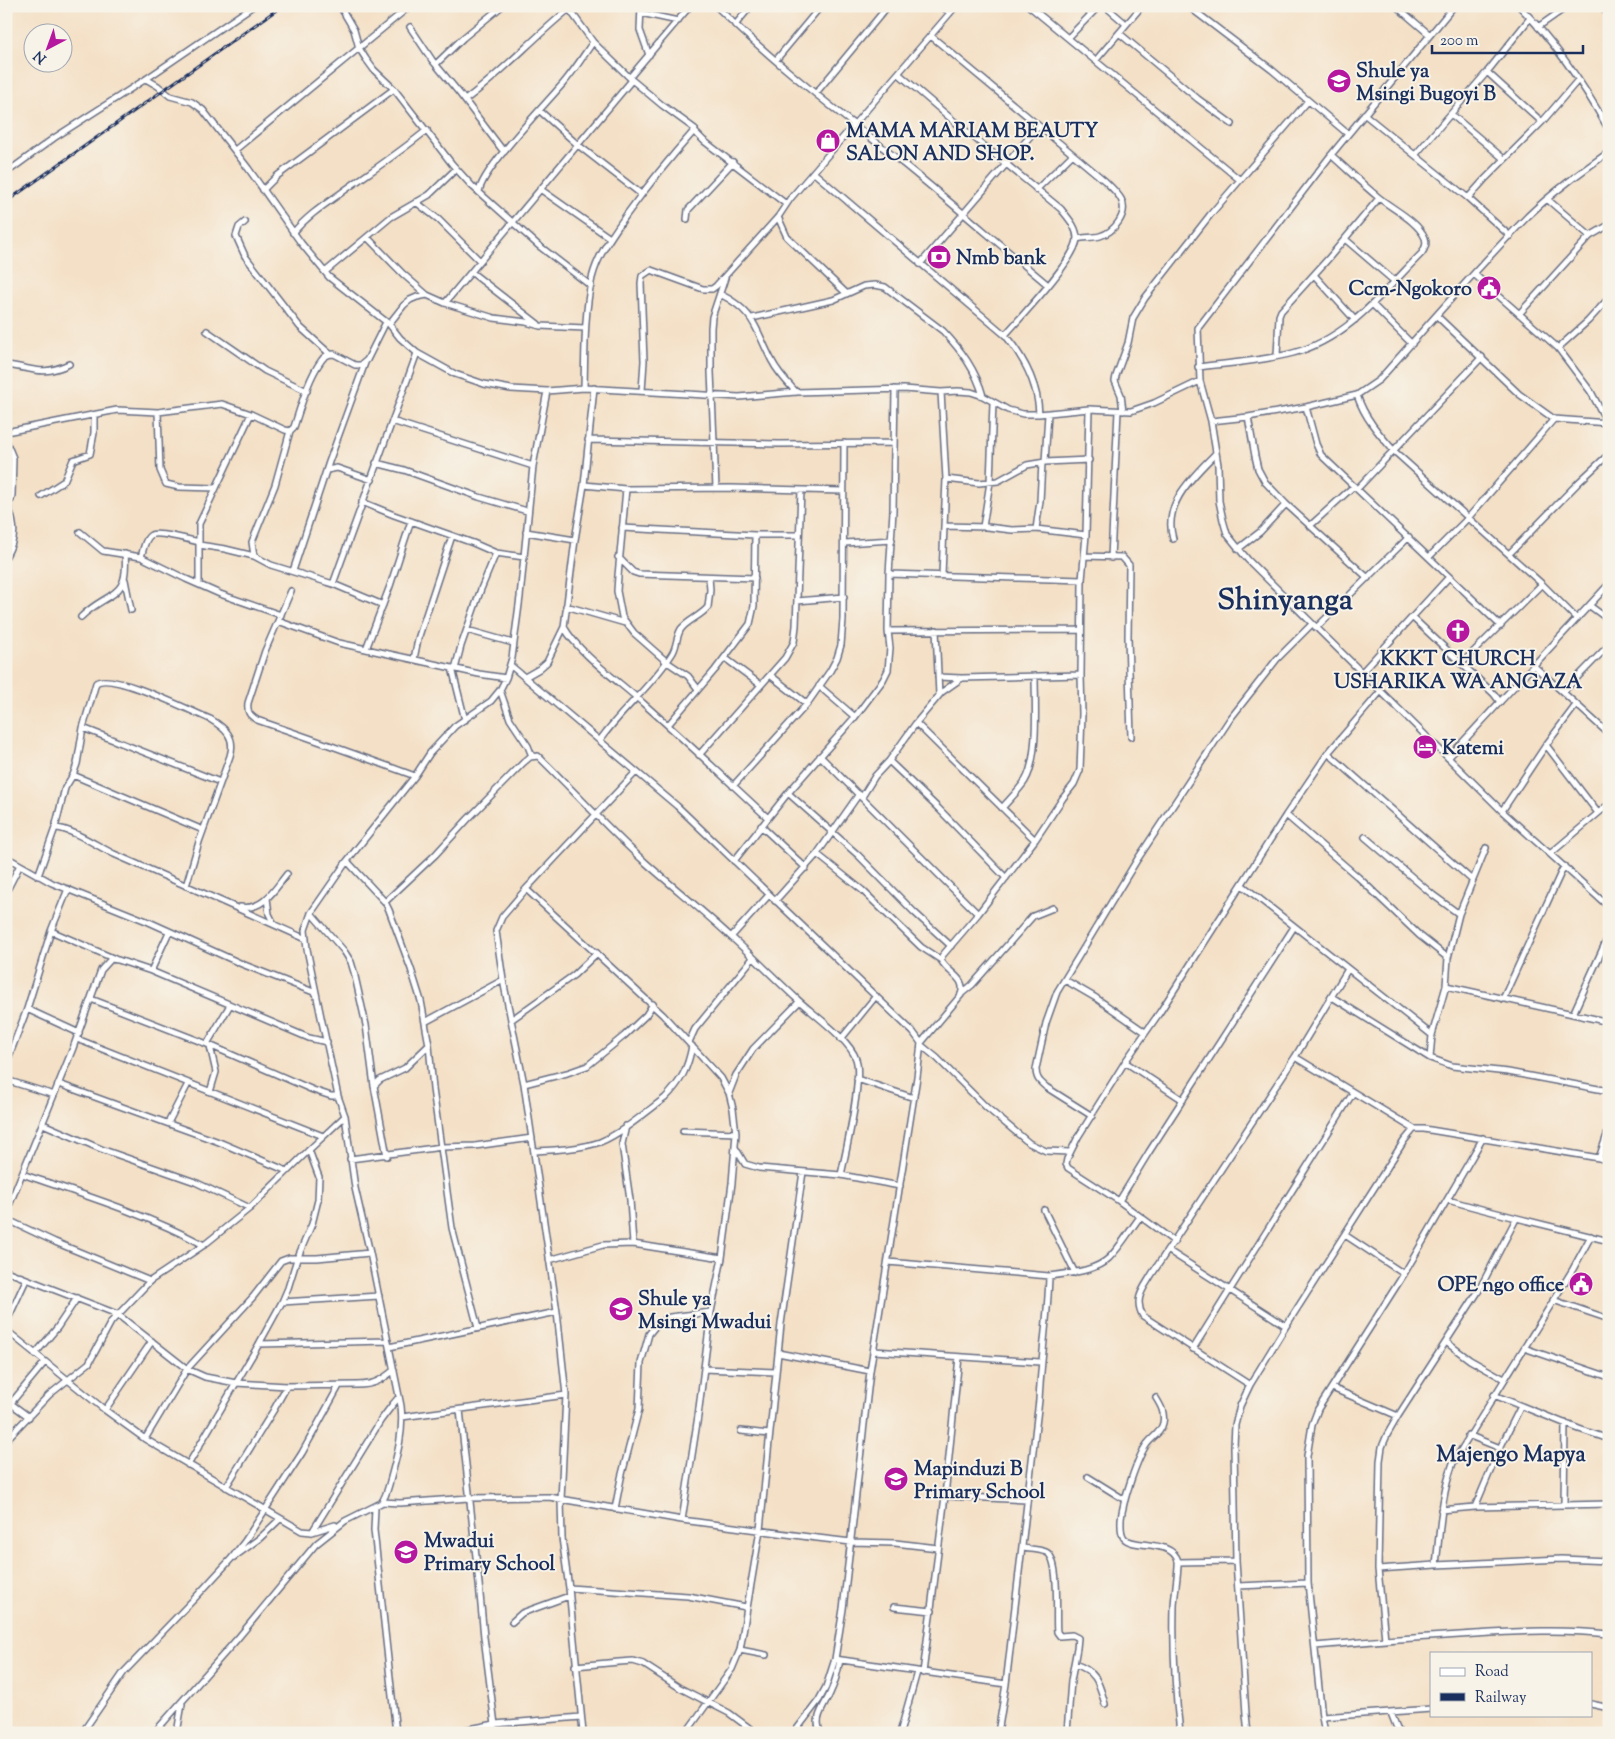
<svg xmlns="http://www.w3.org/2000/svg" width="1615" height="1739" viewBox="0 0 1615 1739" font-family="'Sorts Mill Goudy',serif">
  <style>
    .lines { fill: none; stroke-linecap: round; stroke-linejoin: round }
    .minor-casing { stroke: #676d82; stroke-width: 8 }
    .minor { stroke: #fff; stroke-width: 5 }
    .rail-casing { stroke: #1b2f5e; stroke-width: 3 }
    .rail { stroke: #f7f3e8; stroke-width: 1; stroke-dasharray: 4; stroke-linecap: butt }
    .labels { text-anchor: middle; stroke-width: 4; stroke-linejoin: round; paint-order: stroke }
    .poi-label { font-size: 20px; font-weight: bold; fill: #1b2f5e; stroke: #f7f3e8; text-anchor: start }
    .quarter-label { font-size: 22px; font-weight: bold; fill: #1b2f5e; stroke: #f7f3e8 }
    .town-label { font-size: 30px; font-weight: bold; fill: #1b2f5e; stroke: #f7f3e8 }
  </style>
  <rect width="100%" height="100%" fill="#f7f3e8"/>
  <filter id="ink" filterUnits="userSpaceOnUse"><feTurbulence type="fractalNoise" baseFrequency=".02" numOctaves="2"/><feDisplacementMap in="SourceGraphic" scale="10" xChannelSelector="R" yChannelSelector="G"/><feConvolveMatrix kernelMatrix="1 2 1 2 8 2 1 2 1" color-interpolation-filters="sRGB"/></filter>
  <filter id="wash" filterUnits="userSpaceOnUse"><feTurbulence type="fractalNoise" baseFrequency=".0096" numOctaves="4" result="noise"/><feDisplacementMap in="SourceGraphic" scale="20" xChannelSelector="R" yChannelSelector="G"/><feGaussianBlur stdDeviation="1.12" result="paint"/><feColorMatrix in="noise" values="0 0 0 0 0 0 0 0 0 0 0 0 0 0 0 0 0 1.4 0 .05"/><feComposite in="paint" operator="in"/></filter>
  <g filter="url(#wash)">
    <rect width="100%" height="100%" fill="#f4e0c6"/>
  </g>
  <g filter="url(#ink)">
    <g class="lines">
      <defs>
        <path id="minor" d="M340,6l14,24 5,18 7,11 8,11 20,19 58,75 20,22 66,59 53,41
          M567,6l26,36 39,38 30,25 33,24 -1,2 10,10 82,63
          M641,6l-1,24 9,25
          M716,6c59,58 125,108 189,159 48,39 95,80 143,120
          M942,6l8,7
          M1029,6l211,174
          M1105,6l21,18
          M1188,6l84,64 76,64
          M1396,6l34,29
          M1454,6l-123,149 -133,173 2,53 11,40 7,44 1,36 4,19 4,14 21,26 254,251 107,96
          M1519,6c36,36 65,79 90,124
          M1602,6l7,10
          M641,13l37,8
          M735,25l16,-19
          M410,27l22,33 28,34 44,58
          M1538,27l30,-21
          M1119,33l79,66 34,25
          M931,36l174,145c6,6 12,11 16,18 8,15 -7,33 -21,37 -7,2 -16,1 -23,3
          M1068,38l31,-32
          M776,60l45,-54
          M1096,60l46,-54
          M436,64l27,-26 39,-32
          M1487,72l55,50
          M899,74l56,48 106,87c7,9 16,18 16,30 -1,20 -57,79 -72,96
          M630,77l60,-71
          M146,79l12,7 12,10 22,6 11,8 45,58 53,75 28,34 60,47 11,14 17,15 38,21 29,10 27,5 36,2 37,-3 155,9 57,-5 73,-2 35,-1 37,3 17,-1 13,1 12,4 25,14 15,4h16l50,-5 42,2 23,-8 46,-22
          M816,93l72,-87
          M465,100c37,-27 68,-62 104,-91
          M540,111l38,34 63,49
          M1364,114l104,84 42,38
          M1451,114l53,45
          M235,150l175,-144
          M1416,154l71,-82 43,-54
          M813,172l192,163c20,24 33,49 34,79
          M6,173l48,-35 92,-59 107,-73
          M540,189l70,49
          M263,190l14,-14 117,-87
          M1036,190l36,-35
          M479,192c3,-23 69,-90 87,-112 10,-12 18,-25 27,-38
          M1468,198l16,-18 58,-58 36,-42
          M1547,199l43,37
          M416,202l22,17 42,42
          M778,217l9,20 59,56
          M687,219l1,-9 45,-48
          M245,222l-6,5 -3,9 9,20 55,71 30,27
          M293,233c14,-17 31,-28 48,-40 29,-21 58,-40 86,-63
          M367,237l36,37 24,21
          M1345,239l49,42
          M920,264l119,-138
          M325,272l66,-55 38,-22 27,-26
          M471,272l67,52
          M1474,274l84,74 33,44 17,32
          M1314,275l41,45
          M720,294c36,18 35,35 52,67 6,12 15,21 24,31
          M445,303l187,-223
          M1373,305l39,39
          M1519,314l71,-78 19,-11
          M1437,316l82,78 35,25 54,4
          M752,318l81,-18 31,-14 11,-1 10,2 58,44c18,19 33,39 40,65
          M389,324l15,-19 6,-5 7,-3 10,-2 18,8 49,15 32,4 14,4 45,2
          M207,331l58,40 42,20
          M1558,348l30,-27 21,-23
          M1277,356l2,-40 2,-5 47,-52 51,-61
          M6,365c28,3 35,12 63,-1
          M1198,367c32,-4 65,-6 95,-14 55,-14 91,-62 129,-100 3,-5 5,-9 3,-15 -7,-17 -34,-30 -47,-41 -16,-13 -31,-28 -47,-42
          M584,388c1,-37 0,-74 8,-110 6,-24 21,-44 35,-64 21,-29 43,-56 67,-83
          M594,388l-10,97 -9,55 -11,87c14,26 57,56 80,77 42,37 83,76 124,114
          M642,391l2,-30 -3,-78 1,-7 9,-6 52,19h9l4,-3 62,-69 12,-18 166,-193
          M941,392l5,87 -4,96
          M1357,395c7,22 22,39 37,56l148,133 35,35
          M1306,407l10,37 5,11 180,171
          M1123,411l-2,-16 -6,-14 1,-5 12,-33 5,-25 12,-20 65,-83 98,-114
          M158,412l2,58 6,14 13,3 37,1
          M1248,417l7,39 3,13 7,13 21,22 82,74
          M392,421l141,45
          M1211,421l37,-4 58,-10 51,-12 22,-15c49,-55 97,-111 149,-164 25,-24 53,-44 81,-64
          M6,432l111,-22 41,2 64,-8 29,10 34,16 5,1 4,-4c7,-21 14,-48 27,-66 3,-5 7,-7 13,-7l21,11h6l6,-5 19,-38
          M588,440l191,4 114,-1
          M6,441l7,17 -1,37 -1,5 -5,6
          M1045,462l3,-48
          M376,463l28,7 75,27 48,14
          M327,470l10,-2 35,12
          M946,479l33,4 19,-2 29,-16 18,-3 44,-2
          M584,485l42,4 105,-1 112,3
          M716,488l-5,-116v-44l1,-11 13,-39
          M626,489l-8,87 -1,15 5,26 12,16 33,29 21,14 10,13
          M1357,489l125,-132
          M41,496l23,-15 9,-21 17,-6 4,-21v-18
          M362,502l32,13 79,28 23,10 28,4
          M1311,525l43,-39
          M944,526l43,1 25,3 24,-1 50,6
          M983,527l7,-45 3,-79
          M622,528l133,7h44
          M1036,529l4,-28 2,-38
          M80,532l23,19 38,6 45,22 34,15 61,21
          M526,532l49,8
          M1173,539c-11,-36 21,-63 43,-86
          M845,543l47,-3
          M199,545l26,4 29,7 17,9 62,19 50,21
          M1238,549l22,-17 26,-28
          M1509,554l70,-72 30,-28
          M6,556c11,-19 9,-30 2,-51
          M254,556l-2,-14 23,-57 15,-54
          M1084,556l38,1 7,8 -1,72 3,100
          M141,557c2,-6 4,-19 10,-22 6,-4 40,5 48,7
          M618,557l15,15 6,2 116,4
          M1429,557l39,-39 86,-99
          M1111,558l7,-147
          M293,571l36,-109 36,-99
          M889,574l193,6
          M125,580l6,30
          M199,584v-60l52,-110
          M333,584l84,-231
          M291,591l-26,60 -17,52c-1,9 1,12 9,17 53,18 106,37 158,56
          M797,601l47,-4
          M566,606l59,17
          M1590,606l19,14
          M81,617c27,-27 48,-16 44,-63
          M1413,618l81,76 6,8
          M278,621l61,22 140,31 27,4
          M1316,628l93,-91
          M467,630l46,13
          M936,630l3,65
          M888,631l193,-1
          M366,649l24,-63 21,-65
          M725,658l36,27
          M414,659l4,-20 34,-103
          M1461,664l81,-80
          M510,665l167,141 236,226 8,11 -4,34 -47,294 -27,238 -8,50 -9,28 -7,13 -25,33
          M1533,665l76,69
          M452,668l13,52
          M455,669l6,-23 20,-57 15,-36
          M1362,672l87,-95
          M770,675l37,29
          M525,677l14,-8 8,-7 17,-35
          M938,677l23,1
          M819,686l36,31
          M500,690l10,29 18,27 4,10
          M1563,692l46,-47
          M916,723l119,117
          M668,725l47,-55 35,-46 4,-18 1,-71
          M83,728l137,54
          M600,740c22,-31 52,-54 72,-86 5,-7 4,-17 9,-25 7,-9 20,-13 27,-22l2,-17 -1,-13
          M1546,745l52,68
          M1328,753l144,127
          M699,755l86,-97 9,-16 2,-16 5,-136
          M820,756l158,158
          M1448,758l161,-174
          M889,761l49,47 68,70
          M73,775l130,55
          M733,786l74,-82 23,-33 7,-13 4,-13 2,-26 1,-176
          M788,793l70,62 56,57 37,34
          M862,797l13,-21 14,-15 27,-38 26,-31 20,-14 119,-3
          M1002,808c8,-9 17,-18 23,-27 14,-23 10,-78 10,-105
          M1502,811l44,-66 30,-40
          M1286,815l72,62 61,58 29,23
          M761,826l45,42
          M55,828c16,0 44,19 59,26 64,28 128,56 192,85
          M1365,837l68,58 26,19
          M817,854l45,36 59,57 20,13
          M1550,854l59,-50
          M6,857l46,26 97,39 93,42 74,29
          M347,861l38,41 4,8 22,59 10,32 8,44 4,44 19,139 26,100
          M734,861l54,-68 67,-76 28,-37 5,-10 2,-22 -2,-17 1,-57 4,-63 2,-122
          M38,876l17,-48 10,-40 8,-13 4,-11 6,-36 13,-45c15,-12 95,28 114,36 15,9 26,18 20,37l-31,86 -13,44
          M1242,885l190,150
          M526,889l137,126 58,63 8,15 4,16 3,24 -4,50 -10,75 -11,54 -13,104 -16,104
          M6,892l14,-27
          M267,898l2,16 5,10
          M775,901l42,-47 42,-60
          M385,902l50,-47 33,-36 55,-56 7,-6 8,-1c36,35 70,73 108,107 27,24 56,47 83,72 24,21 46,44 69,65 15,14 52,40 58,59 7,20 -10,92 -15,116
          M240,907c23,4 34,-17 47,-33
          M311,913l33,38 7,11 3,10 12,53 8,61 13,70
          M51,931l64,28
          M731,937l38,-42
          M151,971l18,-39
          M1065,980l31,18 49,34
          M1446,986l163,36
          M961,994l11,-9 61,-69 20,-8
          M1332,997l98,61 22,8 56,6 101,19
          M91,999l116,45 106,46 18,6h7
          M1503,999l61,-133
          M27,1009l52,24
          M1573,1014l36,-79
          M511,1020l63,-45 23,-22
          M425,1022l78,-42
          M77,1039l246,97
          M841,1039l35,-43
          M689,1042l6,-13 58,-71
          M921,1043l40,-48c6,-18 -13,-21 -20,-35l1,-4 36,-42 57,-74 28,-42 11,-14 6,-14 2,-56 -1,-39 1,-95 4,-45 3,-126
          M207,1044l23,-39
          M921,1045l16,13 49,49 43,36 17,8 24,1
          M1295,1057l119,72
          M1430,1058l2,-23 14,-49 2,-28 11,-44 27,-66
          M1125,1062l58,38
          M6,1064l21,-55 24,-78 17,-42
          M857,1079l57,19
          M6,1080l48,15
          M59,1084l160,58 68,29
          M524,1084l43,-11 20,-7 37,-30 22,-21 7,-11
          M374,1086l6,-6 25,-12 24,-23
          M210,1092l6,-20 -6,-26
          M729,1093l7,-18 17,-26 46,-47
          M1092,1116l-46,-29c-7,-6 -10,-9 -10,-18l10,-46 11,-31 80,-132 93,-141 47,-60 35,-35
          M168,1123l20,-39
          M43,1124l58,25 94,33 55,26
          M626,1126l-4,18 8,56 3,44
          M683,1131l53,2
          M736,1149l9,15 14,4 82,7 59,11
          M534,1151c21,-1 46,-2 66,-9 22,-9 46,-30 65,-44 16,-16 23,-30 27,-52
          M1599,1158l10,-29
          M350,1159l92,-12 33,-1 57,-8
          M22,1174c62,21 124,40 182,71
          M1448,1200c53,15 107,27 161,41
          M1119,1201l30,-49 145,-225
          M1044,1210l31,63
          M6,1213l67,-165 28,-78 10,-11 7,1 33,11 158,67 18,4
          M6,1219l49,23 95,39
          M1345,1235l59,39
          M1175,1242l-56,-41 -51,-33 -2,-4 1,-5 11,-22 47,-75 35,-50 126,-197 42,-62 53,-62
          M1169,1251l117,75
          M549,1260l54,-15 30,-1 89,14
          M888,1262l161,14c20,-3 45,-4 60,-18 12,-12 21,-28 31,-41
          M6,1271l111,43 70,55 18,8 31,6 51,3 70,-1c16,0 24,-4 37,-15
          M1553,1300l56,19
          M282,1302l97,-6
          M6,1323l20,-43
          M6,1330l99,80 40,29 157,92 10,1 23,-7
          M1446,1342l24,18 34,19
          M259,1344l129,-3
          M389,1347l168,-35
          M1524,1348l85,29
          M1193,1349l160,-256
          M874,1351l166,11
          M778,1353l92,18
          M35,1354l22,-26 20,-30
          M704,1369l72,3
          M1250,1385l-107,-69c-10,-17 1,-28 9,-42l143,-217 53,-88
          M1332,1388l66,28
          M1494,1395l85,34 30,10
          M1156,1398c5,8 9,15 7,25 -2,10 -10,13 -16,21 -10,14 -24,57 -26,75 0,6 -1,14 3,19 9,11 48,1 54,23 1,7 -4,36 -4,46 -1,42 1,84 6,126
          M6,1400l23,17
          M11,1403l34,-41
          M105,1410l47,-69
          M460,1410l19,174 5,53 12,96
          M402,1417l164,-22
          M741,1431l28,3
          M1468,1435l32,13
          M145,1439l42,-70 66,-72 28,-36 8,-3h28l53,-5
          M6,1440l43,-45 40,-32 22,-41 39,-41 54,-36 46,-37 59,-58 36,-34
          M188,1465l71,-121 23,-42 6,-14 9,-29 15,-35 6,-24 1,-23 -10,-27
          M1088,1477l37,23
          M226,1487l47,-76 14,-25
          M945,1496l82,4
          M382,1502l18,1 69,-5 80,-1 133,23 127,17 42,5 44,1 43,5
          M1564,1505l1,-82
          M1475,1507l25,-59 21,-42
          M375,1508l-1,22 22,203
          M615,1509l6,-31 18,-69 2,-46 8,-29 8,-10 13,-7 41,-5
          M1441,1510l34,-3 134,-3
          M312,1532l69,-112 12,-16 6,-7
          M1022,1548c7,1 17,1 24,4 15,6 9,65 11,80l3,4 12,-1 6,3 -1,10 -6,33 -4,51
          M234,1557l26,-19 20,-19
          M1178,1562l58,-1
          M1436,1565c4,-35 5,-69 17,-102l120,-194 18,-33
          M1378,1569l58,-4 125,-6 48,2
          M1238,1586l70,-3
          M569,1588l119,8 58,11
          M894,1607l38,4
          M512,1622l10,-9 47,-17
          M1385,1639l-7,-70 2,-108 2,-14 5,-12 11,-19 80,-124 38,-73
          M1315,1646c53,-5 106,-9 160,-12 45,-3 89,-5 134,0
          M740,1650l26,5
          M835,1659l171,25
          M1074,1664c23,7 25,19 31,40
          M575,1666l44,-4 14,-1 10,3 37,24 49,25 27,20
          M923,1673l22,-177 14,-139
          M1591,1704l18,4
          M1391,1713l8,20
          M1322,1717l109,-8
          M82,1733l42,-61 71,-74 36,-39 14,-18 57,-88 37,-67
          M154,1733l84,-95 78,-94 29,-23 36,-18c5,-6 7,-15 9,-22 7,-25 14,-49 11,-75l-31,-153 -15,-65 -10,-72 -7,-20 -17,-79 -14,-68 -2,-19 6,-17 36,-52 68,-85 15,-23 25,-27 36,-25 9,-11 6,-12 6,-20 8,-61 13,-131 14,-75
          M177,1733l5,-29
          M449,1733l46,-9 86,-7
          M583,1733l-14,-145 -7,-50 -1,-38 5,-105 -9,-83 -33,-228 -21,-104 -7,-49 6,-14 24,-28 110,-117
          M686,1733l46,-64 8,-19 20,-120 21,-206 22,-152
          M821,1733c-9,-15 5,-28 10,-42 5,-10 7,-21 9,-31
          M900,1733l17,-61
          M998,1733l8,-49 33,-284c2,-42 9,-83 10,-124
          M1055,1733h19
          M1248,1733l-2,-19 -10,-153 -2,-115 1,-21 5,-19 10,-21 36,-59 118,-185 10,-12h10l175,29 10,3
          M1325,1733l-3,-16 -14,-134 -1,-127 5,-31 6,-16 86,-135 79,-136"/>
      </defs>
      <!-- minor casing -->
      <use href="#minor" class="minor-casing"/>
      <!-- minor -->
      <use href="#minor" class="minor"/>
      <defs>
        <path id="rail" d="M6,202l276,-196"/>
      </defs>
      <!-- rail casing -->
      <use href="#rail" class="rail-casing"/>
      <!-- rail -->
      <use href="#rail" class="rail"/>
    </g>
  </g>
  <!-- icons -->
  <defs>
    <symbol id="school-disc" viewBox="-11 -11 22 22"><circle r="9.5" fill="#b5179e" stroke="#f7f3e8"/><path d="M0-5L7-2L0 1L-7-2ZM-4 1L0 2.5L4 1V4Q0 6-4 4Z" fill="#fff"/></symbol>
    <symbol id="shop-disc" viewBox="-11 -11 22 22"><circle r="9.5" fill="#b5179e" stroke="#f7f3e8"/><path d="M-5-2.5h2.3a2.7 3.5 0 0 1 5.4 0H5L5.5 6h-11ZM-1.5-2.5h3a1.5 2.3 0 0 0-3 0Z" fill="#fff"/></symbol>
    <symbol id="bank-disc" viewBox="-11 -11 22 22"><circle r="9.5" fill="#b5179e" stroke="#f7f3e8"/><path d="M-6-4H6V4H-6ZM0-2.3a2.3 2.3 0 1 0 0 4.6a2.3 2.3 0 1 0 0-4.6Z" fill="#fff"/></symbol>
    <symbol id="civic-disc" viewBox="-11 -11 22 22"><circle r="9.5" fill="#b5179e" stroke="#f7f3e8"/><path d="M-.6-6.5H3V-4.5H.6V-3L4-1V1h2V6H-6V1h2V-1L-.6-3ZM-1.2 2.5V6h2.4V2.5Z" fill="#fff"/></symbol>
    <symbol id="church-disc" viewBox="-11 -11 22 22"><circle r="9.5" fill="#b5179e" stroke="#f7f3e8"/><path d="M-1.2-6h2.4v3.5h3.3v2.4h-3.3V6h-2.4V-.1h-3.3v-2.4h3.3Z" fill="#fff"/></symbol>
    <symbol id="hotel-disc" viewBox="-11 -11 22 22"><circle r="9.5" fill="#b5179e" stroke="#f7f3e8"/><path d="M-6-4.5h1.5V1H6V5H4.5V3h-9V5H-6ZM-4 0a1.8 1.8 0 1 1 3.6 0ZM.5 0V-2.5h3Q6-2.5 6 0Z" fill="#fff"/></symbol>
  </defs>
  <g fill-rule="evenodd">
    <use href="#school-disc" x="1325" y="67" width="28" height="28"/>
    <use href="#shop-disc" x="814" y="127" width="28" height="28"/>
    <use href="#bank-disc" x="925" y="243" width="28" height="28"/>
    <use href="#civic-disc" x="1475" y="274" width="28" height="28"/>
    <use href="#church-disc" x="1444" y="617" width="28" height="28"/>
    <use href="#hotel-disc" x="1411" y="733" width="28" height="28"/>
    <use href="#civic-disc" x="1567" y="1270" width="28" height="28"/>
    <use href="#school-disc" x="607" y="1295" width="28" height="28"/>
    <use href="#school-disc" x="882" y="1465" width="28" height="28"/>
    <use href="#school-disc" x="392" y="1538" width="28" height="28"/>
  </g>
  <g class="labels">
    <!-- poi labels -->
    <g class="poi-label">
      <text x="1356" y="77">Shule ya<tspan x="1356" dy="23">Msingi Bugoyi B</tspan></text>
      <text x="846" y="137">MAMA MARIAM BEAUTY<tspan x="846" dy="23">SALON AND SHOP.</tspan></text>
      <text x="956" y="264">Nmb bank</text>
      <text x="1472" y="295" text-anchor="end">Ccm-Ngokoro</text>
      <text x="1458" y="665" text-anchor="middle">KKKT CHURCH<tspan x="1458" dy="23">USHARIKA WA ANGAZA</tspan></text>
      <text x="1442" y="754">Katemi</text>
      <text x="1564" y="1291" text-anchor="end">OPE ngo office</text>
      <text x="638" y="1305">Shule ya<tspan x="638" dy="23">Msingi Mwadui</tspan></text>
      <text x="914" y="1475">Mapinduzi B<tspan x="914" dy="23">Primary School</tspan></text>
      <text x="424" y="1547">Mwadui<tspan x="424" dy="23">Primary School</tspan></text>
    </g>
    <!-- quarter labels -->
    <g class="quarter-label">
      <text x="1511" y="1461">Majengo Mapya</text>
    </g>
    <!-- town labels -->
    <g class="town-label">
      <text x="1285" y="609">Shinyanga</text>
    </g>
  </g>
  <!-- margin -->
  <rect width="1615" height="1739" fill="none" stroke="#f7f3e8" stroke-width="25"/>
  <!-- legend -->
  <rect x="1430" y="1652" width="162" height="65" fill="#f7f3e8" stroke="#9fa5b1"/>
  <rect x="1440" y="1668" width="25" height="8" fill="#ffffff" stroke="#9fa5b1"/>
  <text x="1475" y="1676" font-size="15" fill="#1b2f5e">Road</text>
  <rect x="1440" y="1693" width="25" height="8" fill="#1b2f5e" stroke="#9fa5b1"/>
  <text x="1475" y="1702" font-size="15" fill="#1b2f5e">Railway</text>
  <!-- north arrow -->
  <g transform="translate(48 48) rotate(221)"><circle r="24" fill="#f7f3e8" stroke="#9fa5b1"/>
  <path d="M0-4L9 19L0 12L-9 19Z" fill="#b5179e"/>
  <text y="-8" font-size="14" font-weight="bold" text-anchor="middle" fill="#1b2f5e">N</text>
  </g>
  <!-- scale -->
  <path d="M1432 45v8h151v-8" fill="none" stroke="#1b2f5e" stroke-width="2.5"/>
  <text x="1440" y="45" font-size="15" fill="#1b2f5e" stroke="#f7f3e8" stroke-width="4" paint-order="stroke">200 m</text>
</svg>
